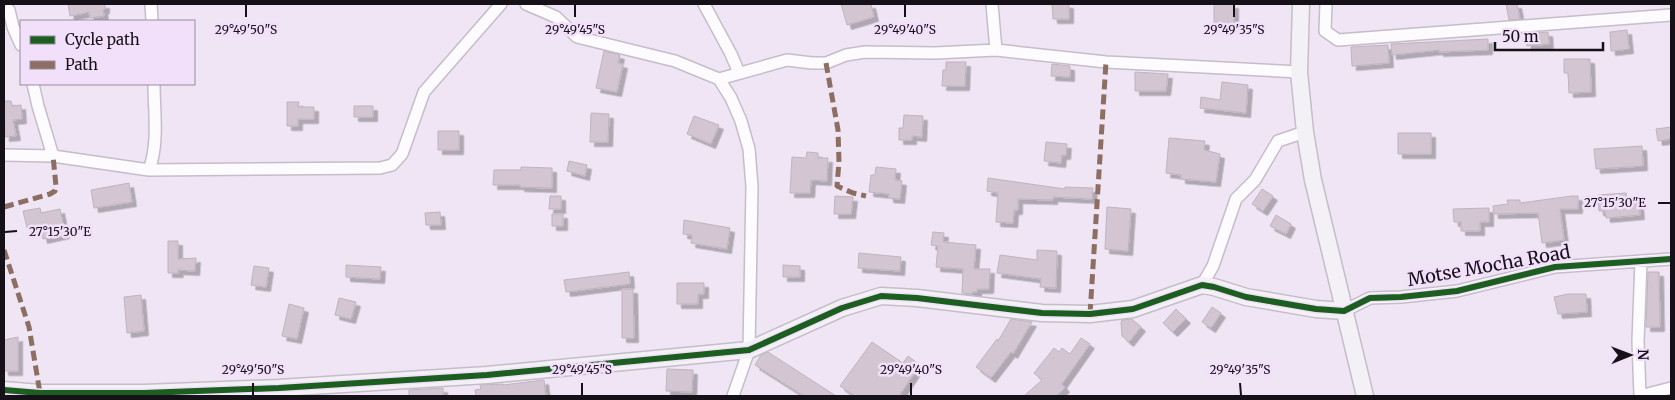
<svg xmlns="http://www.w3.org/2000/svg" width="1675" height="400" viewBox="0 0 1675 400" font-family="Merriweather,serif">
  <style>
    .building { fill: #d4c5d2; stroke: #beb4be; filter: url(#shadow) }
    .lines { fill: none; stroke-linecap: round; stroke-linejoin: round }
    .street-casing { stroke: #c5bdc9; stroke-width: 14 }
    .secondary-casing { stroke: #c5bdc9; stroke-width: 19 }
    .street { stroke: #fdfbfd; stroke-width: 11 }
    .secondary { stroke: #f3f0f6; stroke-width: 16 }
    .quiet { stroke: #8d6e63; stroke-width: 5; stroke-dasharray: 10 5; stroke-linecap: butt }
    .cycleway-casing { stroke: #f2dffa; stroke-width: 9 }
    .cycleway { stroke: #1b5e20; stroke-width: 6 }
    .ticks { fill: none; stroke: #161019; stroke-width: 2 }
    .labels { text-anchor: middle; stroke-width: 5; stroke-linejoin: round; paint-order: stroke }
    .street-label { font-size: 18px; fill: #161019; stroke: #f2dffa }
    .ticks-label { font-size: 12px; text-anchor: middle; fill: #161019; stroke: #f2dffa; stroke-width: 5; stroke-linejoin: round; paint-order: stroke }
  </style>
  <defs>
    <filter id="shadow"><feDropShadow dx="4.5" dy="4.5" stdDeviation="0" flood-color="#0004"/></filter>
  </defs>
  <rect width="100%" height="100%" fill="#efe5f4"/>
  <!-- building -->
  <path class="building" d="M68,4h37v5l-2,1 1,6 -14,2 -1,-6 -19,4z
    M841,4h30l3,13 -27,8z
    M1052,4h17v15h-16z
    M1214,4h20v21h-20z
    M1506,4h11l3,15 -11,1z
    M1627,30l2,19 -18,2 -1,-19z
    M1548,32l1,12 -22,2 -1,-12z
    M1488,39v11l-49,2v-2l-47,5 -1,-11z
    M1388,45l1,18 -37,3 -1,-19z
    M604,51l16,4 -2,8 5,1 -6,28 -21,-4z
    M1564,59h26l1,33 -22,1 -1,-20h-4z
    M946,62h20l-1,24h-23l1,-16h3z
    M1052,64l18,2v11l-19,-1z
    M1135,72l33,2 -2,17h-31z
    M1222,82l26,3 -2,28 -46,-5 1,-11 19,3z
    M4,101h7l1,5 9,-1 1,14 -9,1 3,16 -11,1z
    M287,102h12l-1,5h16v12h-16v7h-11z
    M354,106h19v11h-19z
    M591,113l18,1 -1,28h-18z
    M904,115l19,1 -1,21 -10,-1v4h-13v-12h4z
    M694,116l25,9 -8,19 -24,-10z
    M1671,127v12l-13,2 -2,-12z
    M438,131h21v19h-21z
    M1398,133h33v21h-33z
    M1169,138l36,3 -1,9 16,4 -4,28 -35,-3v-4l-15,-2z
    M1046,142l21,2 -1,11h-4l-1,8 -17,-2z
    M1642,146l1,20 -47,3 -2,-20z
    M807,152l11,1v5h10l-1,23 -16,-1 -1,13h-20l2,-36 14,1z
    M569,161l18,4 -2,11 -18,-5z
    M521,167l31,1v20l-32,-1v-2h-27l1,-15h27z
    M876,167l20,2 -1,11 7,1 -2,18 -11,-1v-4l-20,-2 2,-17h4z
    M988,178l77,11v-2l28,1 -1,11 -39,-2v3l-35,-1v11h-4l-1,13 -17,-1 2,-29 -11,-2z
    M129,183l3,19 -38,6 -3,-18z
    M1262,189l11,7 -10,15 -11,-7z
    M1626,193l1,4 11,-1 2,19 -34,3 -1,-7h-6l-1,-16z
    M550,196h11v13h-12z
    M835,196l18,1 -2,17h-17z
    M1572,196h6v13h-18l4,31 -22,3 -4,-30 -44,1 -1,-8 15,-2 -1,-4h13v3z
    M1107,207l24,2 -3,42 -23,-2z
    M40,208l1,5 19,-4 5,25 -22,5 -3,-13 -13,2 -4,-17z
    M1489,208v14h-9v9h-19v-9h-7l-1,-13z
    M440,212l1,13h-15l-1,-12z
    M552,214h11v12h-11z
    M1276,215l15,9 -5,10 -16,-8z
    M684,220l46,8 -3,21 -36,-6 1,-8 -9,-1z
    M933,232l11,1 -1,9 33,3 -2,24h16l-1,20h-12v3h-5v2l-10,-1 1,-24 -27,-2 2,-21 -7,-1z
    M168,241h10v18l18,-1 -1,13 -17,-1 1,3h-11z
    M1037,250l20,1 -1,37 -16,-1 1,-8 -44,-6 3,-18 37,5z
    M859,253l42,4 -1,14 -42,-3z
    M346,265l35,2 -1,12 -34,-2z
    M783,265l17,1v11h-17z
    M254,266l15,2 -3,19 -15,-2z
    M629,272l1,12 -64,8 -2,-12z
    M1648,272h11l1,55h-14z
    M677,283h27v11h-6v10h-21z
    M622,289h11l1,49h-12z
    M1568,294h18l1,18 -29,2 -4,-17z
    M141,295l3,36 -17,2 -3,-36z
    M339,298l17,4 -5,17 -16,-4z
    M289,304l15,4 -7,31 -15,-3z
    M1212,307l9,6 -10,15 -9,-6z
    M1176,309l10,10 -13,13 -10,-9z
    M1011,319l21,3 -19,32 -2,-2 -20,26 -15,-11 21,-28 1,2z
    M1132,319l9,8 -12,15 -7,-6 -1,-14 1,-2z
    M18,337v34h-14v-31z
    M1081,338l9,6 -28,40 3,4 -9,8h-32l18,-16 -8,-7 20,-25 5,4 3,-4 8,6z
    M872,342l31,21 5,-7 12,9 -21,31h-44l-15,-10z
    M768,352l68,44h-32l-49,-31 6,-10z
    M667,369l26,1 -1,22 -26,-1z
    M544,380l2,16h-70l-1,-6 6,-1 -1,-4 23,-1v1z
    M443,388v8h-34v-6z"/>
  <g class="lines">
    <defs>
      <path id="street" d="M151,4l1,17
        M526,4l30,13 21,20 98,24 44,18 68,-19 25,3h14l20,-8 19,-3 70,1 61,-3 110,12 193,10
        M704,4l27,50 8,19
        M992,4l4,46
        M1326,4l-1,27 13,9 333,-25
        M4,12l5,-2 4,17 8,18
        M719,79l12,19 10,23 8,28 3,38 -3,163 -16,46
        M33,84l5,22 15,50
        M4,155l49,1 96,14 231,-2 12,-3 10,-11 22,-62 77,-88
        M149,170c10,-27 5,-58 5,-86
        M1202,285l11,-19 23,-67 19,-19 23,-39 27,-9
        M1344,311l26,-13 31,-1 56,-6 98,-24 116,-8
        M1640,396l-2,-55 3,-80
        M1640,396l31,-8"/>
      <path id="secondary" d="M1301,4l-2,68 6,60 8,48 52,216
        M4,390l36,3h104l135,-5 208,-13 262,-25 93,-42 39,-12 36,2 125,15 48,1 43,-5 69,-24 12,2 32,10 70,12 28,2"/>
    </defs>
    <!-- street casing -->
    <use href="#street" class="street-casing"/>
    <!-- secondary casing -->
    <use href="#secondary" class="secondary-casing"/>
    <!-- street -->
    <use href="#street" class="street"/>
    <!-- secondary -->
    <use href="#secondary" class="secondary"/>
    <!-- quiet -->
    <path class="quiet" d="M826,63l12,67 1,32 -2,24 16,7 13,3
      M4,207l46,-13 5,-3 1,-5 -3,-30
      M4,250l25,77 11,66
      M1090,314l16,-252"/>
    <defs>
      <path id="cycleway" d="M4,390l36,3h104l135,-5 208,-13 262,-25 93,-42 39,-12 36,2 125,15 48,1 43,-5 69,-24 12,2 32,10 70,12 28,2 26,-13 31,-1 56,-6 98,-24 116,-8"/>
    </defs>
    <!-- cycleway casing -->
    <use href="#cycleway" class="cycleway-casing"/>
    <!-- cycleway -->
    <use href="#cycleway" class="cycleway"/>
  </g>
  <!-- ticks -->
  <path class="ticks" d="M246,5v12M575,5v12M905,5v12M1234,5v12M1658,203h12M5,232l12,-1M253,383v12M582,383v12M911,383v12M1240,383l1,12"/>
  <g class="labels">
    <!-- street labels -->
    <g class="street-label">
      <text transform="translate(1489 266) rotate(-10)" y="6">Motse Mocha Road</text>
    </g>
  </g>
  <g class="ticks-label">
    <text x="246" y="34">29°49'50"S</text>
    <text x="575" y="34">29°49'45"S</text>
    <text x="905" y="34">29°49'40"S</text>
    <text x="1234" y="34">29°49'35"S</text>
    <text x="1615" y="207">27°15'30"E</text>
    <text x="60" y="236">27°15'30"E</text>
    <text x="253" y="374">29°49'50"S</text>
    <text x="582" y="374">29°49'45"S</text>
    <text x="911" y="374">29°49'40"S</text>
    <text x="1240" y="374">29°49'35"S</text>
  </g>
  <!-- border -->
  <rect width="1675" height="400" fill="none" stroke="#161019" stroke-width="10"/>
  <!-- legend -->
  <rect x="20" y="20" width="175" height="65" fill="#f2dffa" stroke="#9a8ca0"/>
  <rect x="30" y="36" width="25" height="8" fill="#1b5e20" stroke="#9a8ca0"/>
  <text x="65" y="45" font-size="15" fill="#161019">Cycle path</text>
  <rect x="30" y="61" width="25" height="8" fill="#8d6e63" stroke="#9a8ca0"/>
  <text x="65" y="70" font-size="15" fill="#161019">Path</text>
  <!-- north arrow -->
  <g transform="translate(1630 355) rotate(89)" stroke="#f2dffa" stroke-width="4" paint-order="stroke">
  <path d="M0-4L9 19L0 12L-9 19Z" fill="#161019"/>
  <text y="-8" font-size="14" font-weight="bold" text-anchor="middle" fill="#161019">N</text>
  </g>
  <!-- scale -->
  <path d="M1495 42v8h108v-8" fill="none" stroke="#161019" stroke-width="2.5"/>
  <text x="1502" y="42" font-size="15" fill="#161019" stroke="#f2dffa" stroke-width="4" paint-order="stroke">50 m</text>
</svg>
